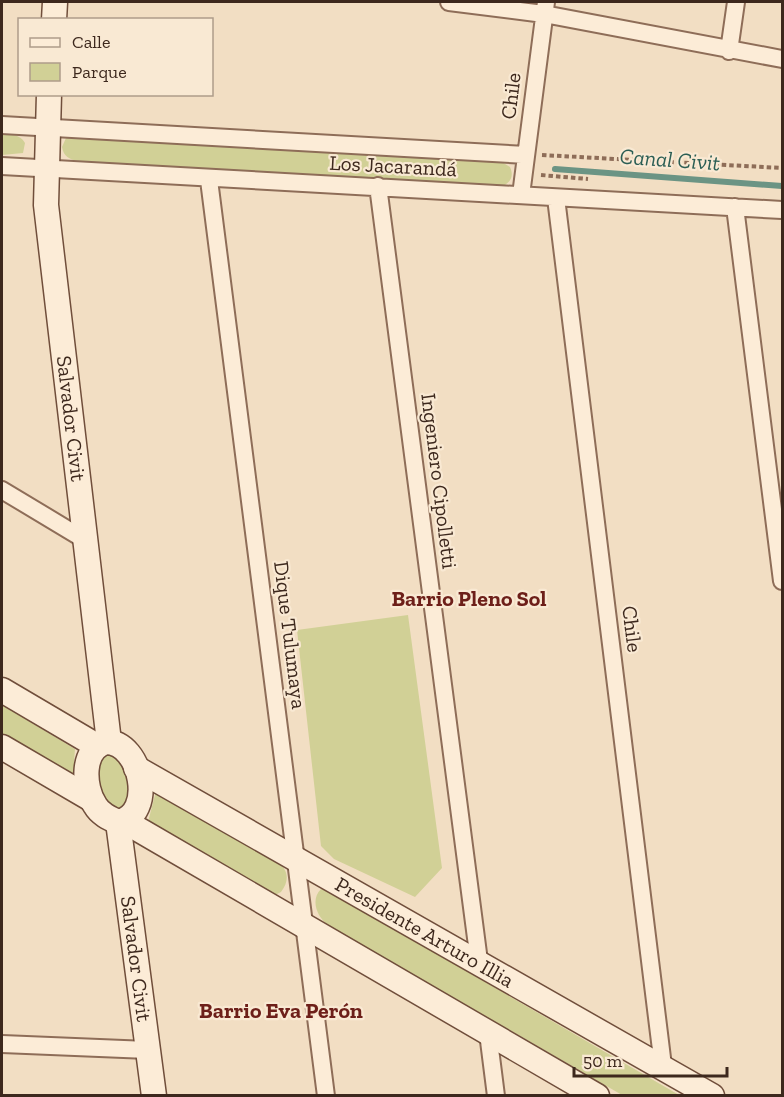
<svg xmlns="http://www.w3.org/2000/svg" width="784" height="1097" viewBox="0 0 784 1097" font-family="'Zilla Slab',serif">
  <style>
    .green { fill: #d1d096 }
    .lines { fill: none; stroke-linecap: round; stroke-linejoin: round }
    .stream { stroke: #6b9484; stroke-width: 6 }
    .street-casing { stroke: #8e6d58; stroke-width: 20 }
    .secondary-casing { stroke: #704e3b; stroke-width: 27 }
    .path { stroke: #8e6d58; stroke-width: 4; stroke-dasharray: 4.5 3; stroke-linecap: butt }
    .street { stroke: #fcecd7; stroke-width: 16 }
    .secondary { stroke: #fcecd7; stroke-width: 24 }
    .labels { text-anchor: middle; stroke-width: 4.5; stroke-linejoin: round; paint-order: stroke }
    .street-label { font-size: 21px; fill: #3d281d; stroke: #f9e9d3 }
    .water-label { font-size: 22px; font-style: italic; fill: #2b5e54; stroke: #f9e9d3 }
    .neighbourhood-label { font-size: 22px; font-weight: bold; fill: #6d1f19; stroke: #f9e9d3 }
  </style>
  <rect width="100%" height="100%" fill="#f2dec3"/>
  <!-- green -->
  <path class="green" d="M2,133c10,2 18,1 23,10l-2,10 -21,2z
    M66,138l434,23 10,6c4,9 1,15 -7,19l-425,-25c-9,-2 -14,-4 -16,-14z
    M408,615l34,253 -27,29 -81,-38 -13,-13 -24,-216z
    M2,705l73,44 -1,13 4,18 -76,-44z
    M108,753h5c12,16 25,43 4,58 -18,-10 -29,-44 -9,-58z
    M156,791l123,72c10,8 10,19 2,29l-6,3 -127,-73z
    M321,889l6,1 352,205h-57l-294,-170c-11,-8 -18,-25 -7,-36z"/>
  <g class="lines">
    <!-- stream -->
    <path class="stream" d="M555,169l227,17"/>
    <defs>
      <path id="street" d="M449,2l95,12 238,45
        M729,51l7,-49
        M2,125l524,30
        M2,166l780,44
        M209,180l117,916
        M378,186l101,775
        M521,195l25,-193
        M556,198l107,868
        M735,207l47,374
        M2,490l83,50
        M488,1033l8,63
        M2,1044l146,6"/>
      <g id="secondary">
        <path d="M54,20l1,-18"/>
        <path id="s1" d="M49,94l-3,111 63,537"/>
        <path d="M2,690l95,56"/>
        <path d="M106,742c36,0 50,73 12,80 -9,-4 -18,-8 -23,-17 -12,-18 -14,-56 11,-63z"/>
        <path d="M2,747l89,52"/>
        <path id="s2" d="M136,768l576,328"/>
        <path d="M124,821l473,275"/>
        <path id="s3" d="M118,822l36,274"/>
      </g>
    </defs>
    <!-- street casing -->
    <use href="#street" class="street-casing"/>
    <!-- secondary casing -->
    <use href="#secondary" class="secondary-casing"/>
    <!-- path -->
    <path class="path" d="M542,155l240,13
      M541,175l47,4"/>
    <!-- street -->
    <use href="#street" class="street"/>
    <!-- secondary -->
    <use href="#secondary" class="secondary"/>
  </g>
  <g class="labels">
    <!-- street labels -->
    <g class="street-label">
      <text transform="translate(511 96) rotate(-83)" y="7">Chile</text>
      <text transform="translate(393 166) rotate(3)" y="7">Los Jacarandá</text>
      <text dy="7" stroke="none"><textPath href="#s1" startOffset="326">Salvador Civit</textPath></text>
      <text transform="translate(439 481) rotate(83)" y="7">Ingeniero Cipolletti</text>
      <text transform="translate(632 629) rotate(83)" y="7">Chile</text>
      <text transform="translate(290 635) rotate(83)" y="7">Dique Tulumaya</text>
      <text dy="7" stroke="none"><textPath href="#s2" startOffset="332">Presidente Arturo Illia</textPath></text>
      <text dy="7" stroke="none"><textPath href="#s3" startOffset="138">Salvador Civit</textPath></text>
    </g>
    <!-- water labels -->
    <g class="water-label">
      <text transform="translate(670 159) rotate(4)" y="8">Canal Civit</text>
    </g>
    <!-- neighbourhood labels -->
    <g class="neighbourhood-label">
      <text x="469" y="606">Barrio Pleno Sol</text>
      <text x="281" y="1018">Barrio Eva Perón</text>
    </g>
  </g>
  <!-- border -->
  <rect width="784" height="1097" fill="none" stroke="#3d281d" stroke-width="6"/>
  <!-- legend -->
  <rect x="18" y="18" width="195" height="78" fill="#f9e9d3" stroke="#ae9c8a" stroke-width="1.5"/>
  <rect x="30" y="38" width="30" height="9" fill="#fcecd7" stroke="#ae9c8a" stroke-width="1.5"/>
  <text x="72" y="48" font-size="18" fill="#3d281d">Calle</text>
  <rect x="30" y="63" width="30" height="18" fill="#d1d096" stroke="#ae9c8a" stroke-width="1.5"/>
  <text x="72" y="78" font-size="18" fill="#3d281d">Parque</text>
  <!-- scale -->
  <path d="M574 1067v9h153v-9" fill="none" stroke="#3d281d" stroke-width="3"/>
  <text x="583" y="1067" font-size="18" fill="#3d281d" stroke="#f9e9d3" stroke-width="4.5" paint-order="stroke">50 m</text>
</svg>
